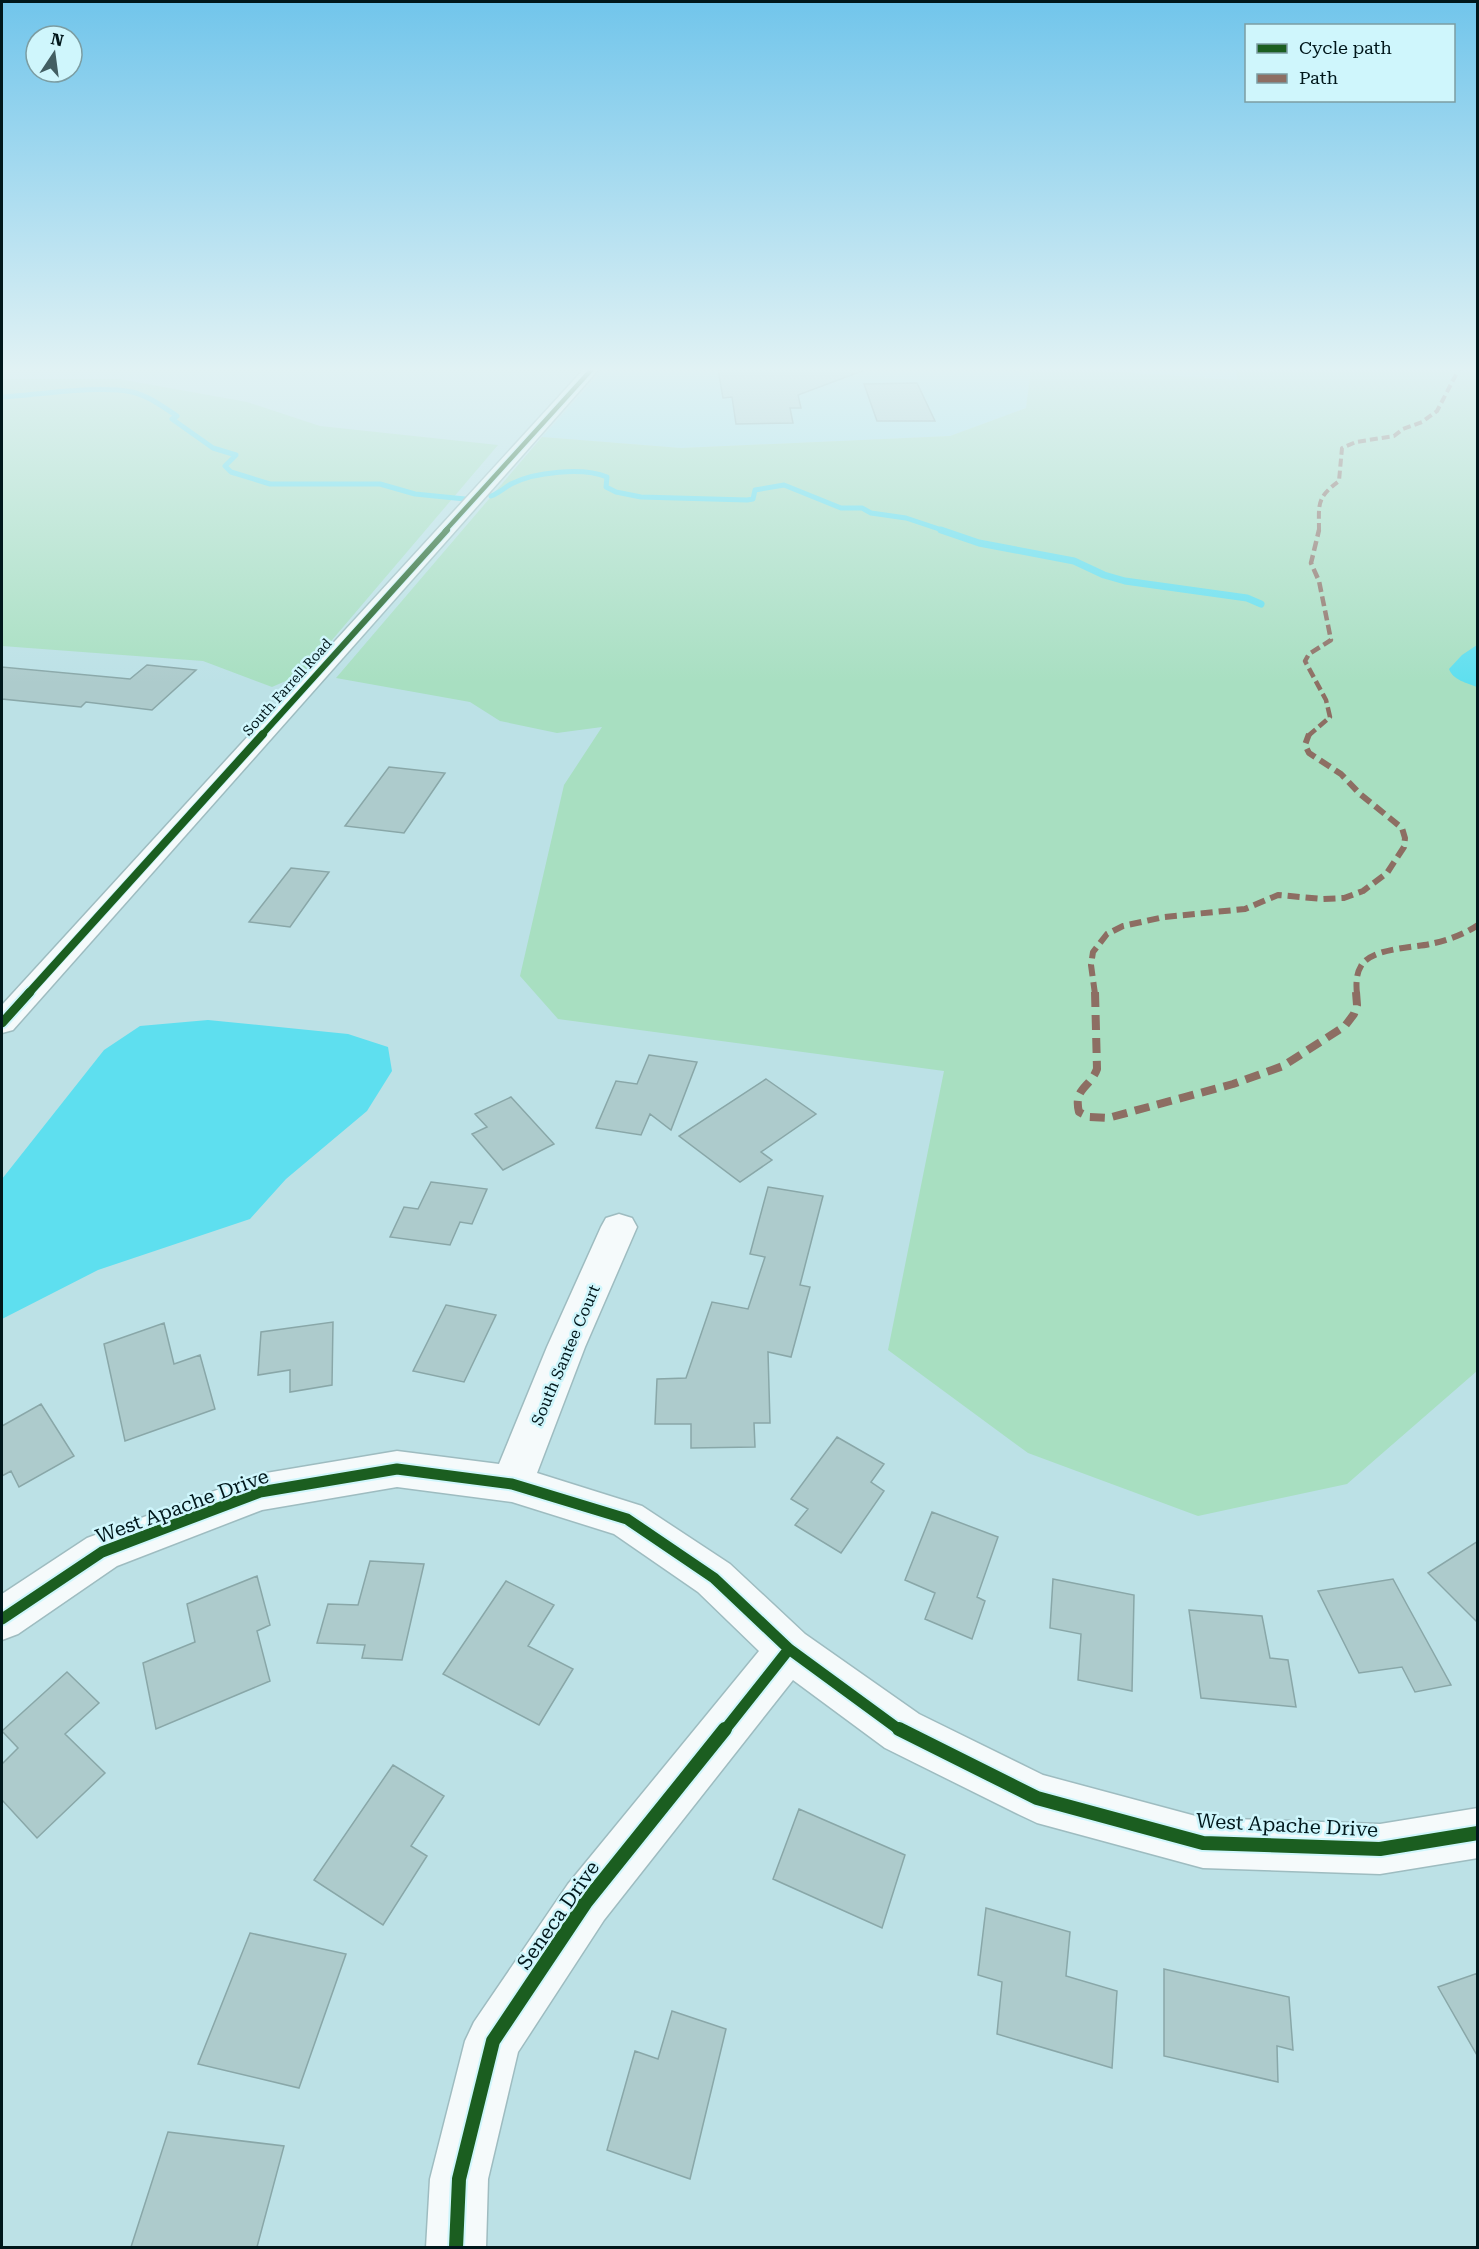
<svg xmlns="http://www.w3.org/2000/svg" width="1479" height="2249" viewBox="0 0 1479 2249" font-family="'Roboto Serif',serif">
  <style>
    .built { fill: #a8e3ec }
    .green { fill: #a8dfc1 }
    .water { fill: #5edfef }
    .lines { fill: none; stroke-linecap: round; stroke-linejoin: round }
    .stream-far1 { stroke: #5edfef; stroke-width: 5 }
    .stream { stroke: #5edfef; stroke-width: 7 }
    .building { fill: #adcbcc; stroke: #89a7a8; stroke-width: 1.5 }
    .street-casing { stroke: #9ebcc0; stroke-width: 3 }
    .secondary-casing { stroke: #9ebcc0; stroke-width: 3 }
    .street { fill: #f5fafb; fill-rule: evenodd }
    .secondary { fill: #f5fafb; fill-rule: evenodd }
    .quiet-far3 { stroke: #8d6e63; stroke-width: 4; stroke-dasharray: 8 4; stroke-linecap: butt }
    .quiet-far2 { stroke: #8d6e63; stroke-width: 4.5; stroke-dasharray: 10 4.5; stroke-linecap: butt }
    .quiet-far1 { stroke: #8d6e63; stroke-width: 6; stroke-dasharray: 12 6; stroke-linecap: butt }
    .quiet { stroke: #8d6e63; stroke-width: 8; stroke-dasharray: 15 8; stroke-linecap: butt }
    .cycleway-far5-casing { stroke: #cff6fc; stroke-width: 7 }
    .cycleway-far4-casing { stroke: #cff6fc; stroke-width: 8 }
    .cycleway-far3-casing { stroke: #cff6fc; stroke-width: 10 }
    .cycleway-far2-casing { stroke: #cff6fc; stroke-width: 13 }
    .cycleway-far1-casing { stroke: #cff6fc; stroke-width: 15 }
    .cycleway-casing { stroke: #cff6fc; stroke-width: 18 }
    .cycleway-far5 { stroke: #1b5e20; stroke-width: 4.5 }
    .cycleway-far4 { stroke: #1b5e20; stroke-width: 6 }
    .cycleway-far3 { stroke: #1b5e20; stroke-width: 8 }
    .cycleway-far2 { stroke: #1b5e20; stroke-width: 9 }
    .cycleway-far1 { stroke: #1b5e20; stroke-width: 11 }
    .cycleway { stroke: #1b5e20; stroke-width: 14 }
    .labels { text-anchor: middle; stroke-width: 5; stroke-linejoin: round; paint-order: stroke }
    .far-street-label { font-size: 14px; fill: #00171b; stroke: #cff6fc }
    .street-label { font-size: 16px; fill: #00171b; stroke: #cff6fc }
    .near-street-label { font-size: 20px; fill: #00171b; stroke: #cff6fc }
  </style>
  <rect width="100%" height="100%" fill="#bce1e6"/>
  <!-- built -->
  <path class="built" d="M604,369h427l-5,39 -76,28 -269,12 -139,-11z
    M1073,369h163l2,11z"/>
  <!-- green -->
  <path class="green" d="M1031,369h42l164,11 -1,-11h241v1002l-130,113 -149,32 -170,-63 -140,-103 56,-279 -386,-52 -38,-43 44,-191 38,-58 -45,6 -57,-12 -30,-19 -134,-24 206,-241 139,11 269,-12 76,-28z
    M2,379h117l128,23 73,24 178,19 -194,228 -32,14 -69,-26 -201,-15z"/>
  <!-- water -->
  <path class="water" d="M1477,645v42c-10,-4 -24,-7 -28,-18l13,-14z
    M208,1020l140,14 40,13 4,24 -25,40 -81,68 -36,40 -152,51 -96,49v-140l102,-129 36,-24z"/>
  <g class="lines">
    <!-- stream-far1 -->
    <path class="stream-far1" d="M2,397c38,-2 94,-12 130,-5 17,4 31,15 45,24l-5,3 41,29 23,7 -11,11 6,6 39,12h110l35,10 50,5
      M491,496c8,-3 13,-8 20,-12 23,-12 72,-17 96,-7l-1,10 10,5 25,5 106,3 6,-1 2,-9 29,-5 57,23h21l9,5 35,5 39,13"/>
    <!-- stream -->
    <path class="stream" d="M941,530l38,13 95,18 30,14 21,6 122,17 14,6"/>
  </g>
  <!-- building -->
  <path class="building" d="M718,369h143l1,2 -64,24 3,13h-11l3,15 -57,1 -4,-27 -9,1z
    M917,383l18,38h-58l-13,-37z
    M147,665l49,5 -44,40 -66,-8 -5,5 -79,-8v-32l128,12z
    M389,767l56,6 -41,60 -59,-7z
    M291,868l38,4 -39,55 -41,-5z
    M649,1055l48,7 -26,68 -21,-16 -9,21 -45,-7 20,-47 21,3z
    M766,1079l50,35 -55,38 11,8 -32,22 -61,-46z
    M511,1097l43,47 -51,26 -31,-36 15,-7 -12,-13z
    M431,1182l56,7 -15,35 -12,-2 -10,23 -60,-8 14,-30 14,2z
    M768,1187l55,9 -23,89 10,2 -19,70 -23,-5 2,71h-16l1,24 -64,1v-24h-36l2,-45 29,-1 26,-76 36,7 17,-52 -15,-3z
    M446,1305l50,10 -32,67 -51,-11z
    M333,1322l-1,63 -42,7v-22l-32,5 3,-43z
    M164,1323l10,41 26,-9 15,54 -90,32 -21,-97z
    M41,1404l33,52 -55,31 -8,-16 -9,5v-50z
    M837,1437l47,27 -13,18 13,9 -43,62 -46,-28 13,-16 -17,-10z
    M932,1512l66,25 -21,60 8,4 -13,38 -47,-20 10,-26 -30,-13z
    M1478,1541v82l-50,-50z
    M370,1561l54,3 -22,96 -40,-2 3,-13 -48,-2 11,-39 30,1z
    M257,1576l13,49 -13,6 13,50 -114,48 -13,-66 52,-21 -8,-38z
    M1053,1579l81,16 -2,96 -54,-11 3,-46 -31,-6z
    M1393,1579l13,24 45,82 -36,7 -13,-25 -43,6 -41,-82z
    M506,1581l48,24 -26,41 45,23 -34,56 -96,-51z
    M1189,1610l73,6 8,42 18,2 8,47 -95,-9z
    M67,1672l32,31 -34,31 40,39 -68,65 -35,-38v-36l16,-16 -16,-17z
    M393,1765l51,31 -33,50 16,10 -44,69 -69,-45z
    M799,1809l106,46 -23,73 -109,-49z
    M986,1908l84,24 -4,44 51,15 -5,77 -115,-34 5,-52 -24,-7z
    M250,1933l96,21 -47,134 -101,-24z
    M1164,1969l125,28 4,53 -16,-4 1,36 -114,-26z
    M1478,1973v84l-40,-70z
    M672,2011l54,18 -36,150 -83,-29 28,-99 23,8z
    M168,2132l116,14 -27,101h-126z"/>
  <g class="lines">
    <defs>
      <path id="street" d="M619,1214l13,4 5,9 -52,120 -48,126 105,33 88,58 75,70 114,80 124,61 160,43 177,6 98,-16v50l-98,16 -177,-6 -166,-45 -17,-8 -135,-67 -92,-68 -189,240 -86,132 -30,127 -2,69h-60l4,-69 35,-138 9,-19 94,-138 191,-233 -61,-59 -84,-58 -102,-32 -115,-15 -135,23 -145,56 -99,68 -16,6v-46l85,-56 173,-64 137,-23 102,13 48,-117 54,-120 5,-9z"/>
      <path id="secondary" d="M584,369h15l-586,661 -11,3v-28z"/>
    </defs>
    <!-- street casing -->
    <use href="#street" class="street-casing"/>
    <!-- secondary casing -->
    <use href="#secondary" class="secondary-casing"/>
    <!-- street -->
    <use href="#street" class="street"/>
    <!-- secondary -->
    <use href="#secondary" class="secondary"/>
    <!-- quiet-far3 -->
    <path class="quiet-far3" d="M1319,531c0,-27 -3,-33 20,-50l3,-33 14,-6 38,-6 9,-7 19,-7 15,-11 22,-42"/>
    <!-- quiet-far2 -->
    <path class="quiet-far2" d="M1308,736l22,-19 -4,-17 -21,-39 4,-7 22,-14 -12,-59 -8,-18 8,-33"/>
    <!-- quiet-far1 -->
    <path class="quiet-far1" d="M1095,994l-4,-29 2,-13 14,-18 16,-8 41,-9 81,-8 33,-14 45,4 21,-1 19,-7 24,-18 17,-26 1,-9 -3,-10 -42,-34 -19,-20 -32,-21 -4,-8 4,-11
      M1357,994c-1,-9 -1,-20 4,-28 10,-18 51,-18 69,-22 16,-3 35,-10 48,-19"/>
    <!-- quiet -->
    <path class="quiet" d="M1095,992l2,77c-7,19 -24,19 -18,43l10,5 19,1 125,-34 50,-18 62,-40 9,-12 3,-9 -1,-13"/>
    <defs>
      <path id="cycleway-far5" d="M445,531l147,-162"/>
      <path id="cycleway-far4" d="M261,736l186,-206"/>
      <path id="cycleway-far3" d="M28,994l235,-260"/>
      <path id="cycleway-far2" d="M2,1023l28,-31"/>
      <path id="cycleway-far1" d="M2,1619l100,-67 158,-60 137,-23 115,15 115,35 87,59 75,71 112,82
        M724,1731l65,-82"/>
      <path id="cycleway" d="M899,1729l138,69 166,45 177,6 98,-16
        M456,2248l3,-69 34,-138 93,-139 139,-173"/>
    </defs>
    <!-- cycleway-far5 casing -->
    <use href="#cycleway-far5" class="cycleway-far5-casing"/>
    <!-- cycleway-far4 casing -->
    <use href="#cycleway-far4" class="cycleway-far4-casing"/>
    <!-- cycleway-far3 casing -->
    <use href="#cycleway-far3" class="cycleway-far3-casing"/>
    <!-- cycleway-far2 casing -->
    <use href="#cycleway-far2" class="cycleway-far2-casing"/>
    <!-- cycleway-far1 casing -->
    <use href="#cycleway-far1" class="cycleway-far1-casing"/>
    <!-- cycleway casing -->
    <use href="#cycleway" class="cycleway-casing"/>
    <!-- cycleway-far5 -->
    <use href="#cycleway-far5" class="cycleway-far5"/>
    <!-- cycleway-far4 -->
    <use href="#cycleway-far4" class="cycleway-far4"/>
    <!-- cycleway-far3 -->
    <use href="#cycleway-far3" class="cycleway-far3"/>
    <!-- cycleway-far2 -->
    <use href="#cycleway-far2" class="cycleway-far2"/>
    <!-- cycleway-far1 -->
    <use href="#cycleway-far1" class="cycleway-far1"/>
    <!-- cycleway -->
    <use href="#cycleway" class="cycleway"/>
  </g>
  <!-- sky -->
  <linearGradient id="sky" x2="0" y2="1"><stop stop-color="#71c5eb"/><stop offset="0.54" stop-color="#e1f2f4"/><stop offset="1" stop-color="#e1f2f4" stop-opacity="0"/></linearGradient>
  <rect width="1479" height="684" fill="url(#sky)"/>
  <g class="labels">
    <!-- far-street labels -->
    <g class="far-street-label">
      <text transform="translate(287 687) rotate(-48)" y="5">South Farrell Road</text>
    </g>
    <!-- street labels -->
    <g class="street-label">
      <text transform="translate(565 1355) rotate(-67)" y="6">South Santee Court</text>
    </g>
    <!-- near-street labels -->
    <g class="near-street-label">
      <text transform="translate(182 1506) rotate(-20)" y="7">West Apache Drive</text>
      <text transform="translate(1287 1825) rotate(3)" y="7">West Apache Drive</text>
      <text transform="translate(558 1915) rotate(-55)" y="7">Seneca Drive</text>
    </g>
  </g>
  <!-- border -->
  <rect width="1479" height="2249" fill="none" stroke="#00171b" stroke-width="6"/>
  <!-- legend -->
  <rect x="1245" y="24" width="210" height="78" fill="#cff6fc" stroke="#7c9da2" stroke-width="1.5"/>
  <rect x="1257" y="44" width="30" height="9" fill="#1b5e20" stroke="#7c9da2" stroke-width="1.5"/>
  <text x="1299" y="54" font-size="18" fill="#00171b">Cycle path</text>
  <rect x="1257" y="74" width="30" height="9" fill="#8d6e63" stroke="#7c9da2" stroke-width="1.5"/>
  <text x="1299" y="84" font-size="18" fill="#00171b">Path</text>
  <!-- north arrow -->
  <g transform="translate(54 54) rotate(13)"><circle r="28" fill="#cff6fc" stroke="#7c9da2" stroke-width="1.5"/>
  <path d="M0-4.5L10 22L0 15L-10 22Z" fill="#425e62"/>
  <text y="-9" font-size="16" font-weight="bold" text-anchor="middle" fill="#00171b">N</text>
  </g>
</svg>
